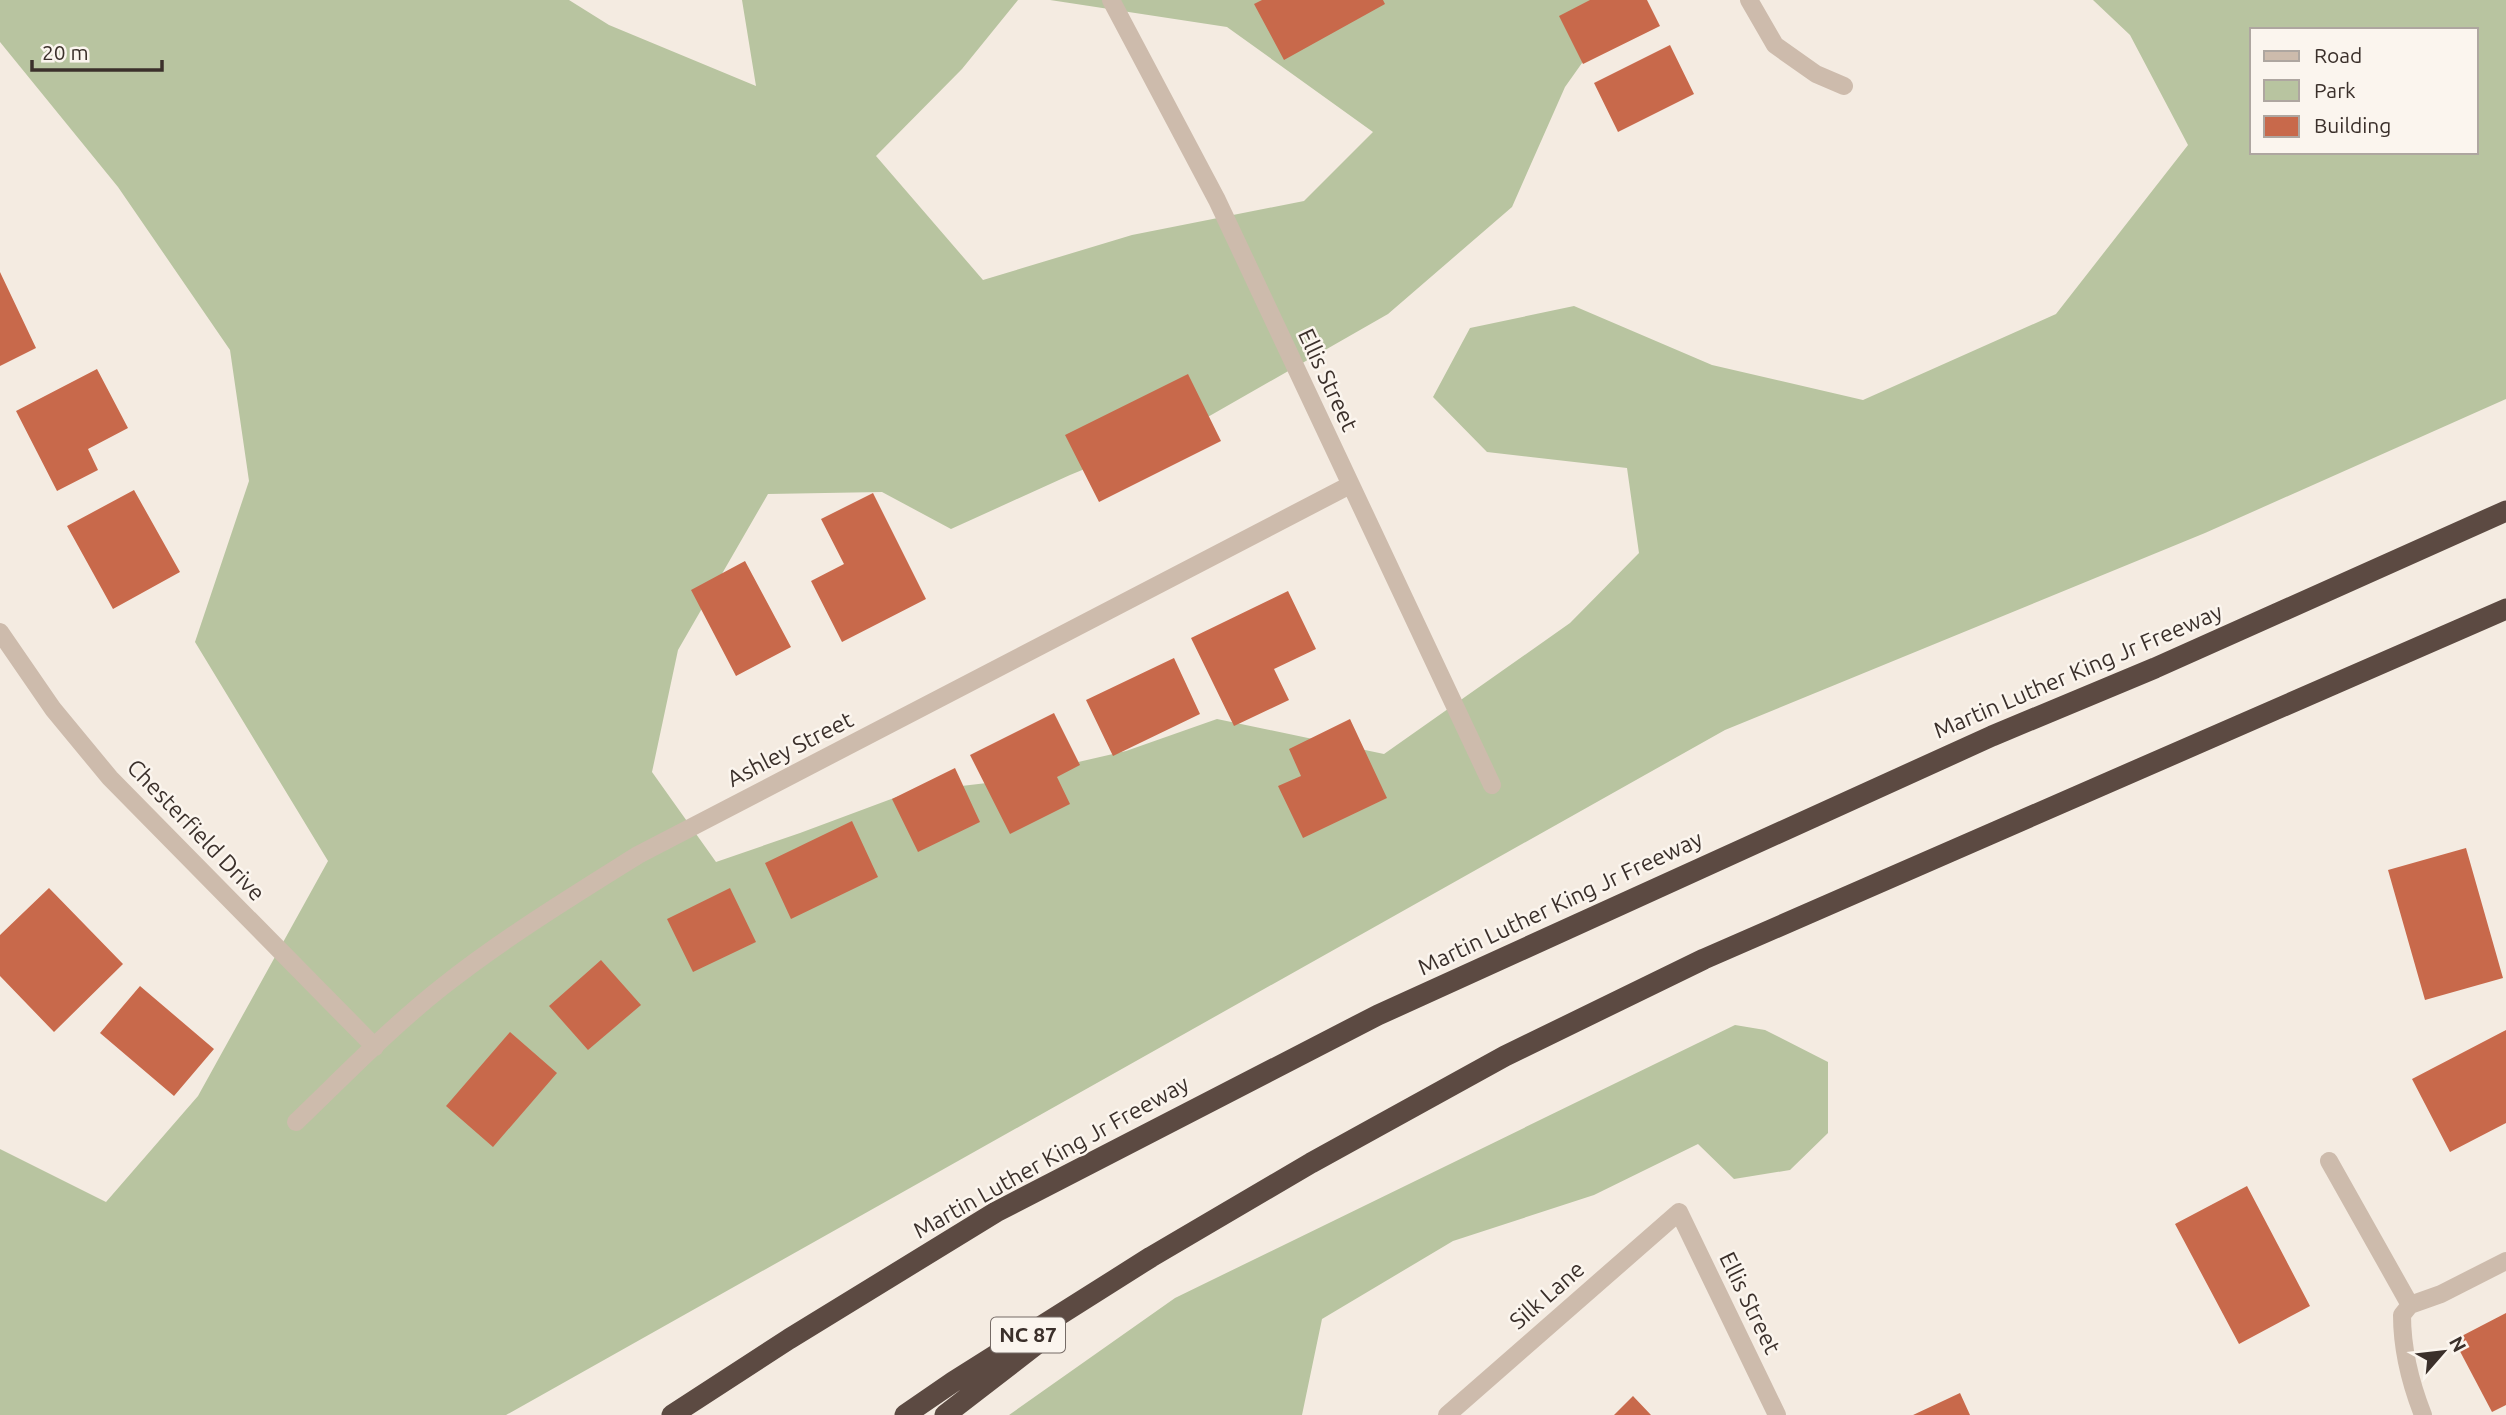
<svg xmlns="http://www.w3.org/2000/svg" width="2506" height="1415" viewBox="0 0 2506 1415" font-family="Ubuntu,sans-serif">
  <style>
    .green { fill: #b8c4a0; fill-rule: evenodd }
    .building { fill: #c8694b }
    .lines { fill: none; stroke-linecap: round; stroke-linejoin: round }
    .minor { stroke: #cdbbac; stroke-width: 18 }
    .highway { stroke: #5c4a42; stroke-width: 21 }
    .labels { text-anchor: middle; stroke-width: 5; stroke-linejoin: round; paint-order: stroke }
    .shield { fill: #fbf5ee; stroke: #756b66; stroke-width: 2 }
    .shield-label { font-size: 21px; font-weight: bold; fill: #3b302b }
    .street-label { font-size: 23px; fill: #3b302b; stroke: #fbf5ee }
  </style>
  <rect width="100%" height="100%" fill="#f4ebe1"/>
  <!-- green -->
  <path class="green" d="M0,0h569l40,25 147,61 -14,-86h276l-56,69 -86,87 107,124 149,-45 172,-34 69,-69 -146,-105 -177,-27h584l-13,8 -56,79 -53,120 -124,107 -189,108 -129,53 -119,54 -69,-37 -114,2 -90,156 -26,122 64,90 84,-29 110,-41 77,-9 139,-32 91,-32 167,35 186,-131 69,-70 -12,-85 -140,-16 -54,-55 37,-69 104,-22 138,59 151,35 193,-86 132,-169 -58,-110 -37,-35h413v399l-301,134 -480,197 -1219,685h-506v-266l106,53 92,-106 130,-235 -133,-219 54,-161 -19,-131 -112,-163 -118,-145zM2252,30h224v122h-224z
    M1735,1025l30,5 63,32v71l-38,37 -56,9 -36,-35 -104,51 -141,46 -131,78 -20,96h-293l166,-117z"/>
  <!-- building -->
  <path class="building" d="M1262,0h121l2,4 -101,56 -30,-56z
    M1590,0h57l13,26 -77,38 -24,-48z
    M1670,45l24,49 -76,38 -24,-49z
    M0,272l36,76 -36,18z
    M97,369l31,59 -40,21 10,21 -41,21 -41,-80z
    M1188,374l33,67 -122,61 -34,-67z
    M134,490l46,82 -67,37 -46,-83z
    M873,493l53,106 -84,43 -31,-61 33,-17 -23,-45z
    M745,561l46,86 -55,29 -45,-86z
    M1288,591l28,58 -42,20 15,31 -55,26 -43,-88z
    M1174,658l26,56 -87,42 -27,-56z
    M1054,713l26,52 -23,12 13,27 -60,30 -40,-79z
    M1350,719l37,79 -84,40 -25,-52 23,-10 -12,-27z
    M955,768l25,54 -62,30 -26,-53z
    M852,821l26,56 -87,42 -26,-56z
    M2466,848l37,130 -78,22 -37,-130z
    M49,888l74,76 -69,68 -54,-56v-41z
    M730,888l26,54 -63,30 -26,-53z
    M601,960l40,45 -53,45 -39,-44z
    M140,986l74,63 -40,47 -74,-63z
    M2506,1030v93l-56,29 -38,-73z
    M510,1032l47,41 -64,74 -47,-41z
    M2247,1186l63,120 -71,38 -64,-120z
    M2506,1313v92l-14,7 -38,-72z
    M1960,1393l10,22h-57z
    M1633,1396l18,19h-37z"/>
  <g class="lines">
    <!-- minor -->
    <path class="minor" d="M1111,0l106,200 275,585
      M1749,0l26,45 41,29 28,12
      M0,632l53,77 57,69 265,269
      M296,1122c48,-46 94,-94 146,-135 62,-49 129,-90 196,-132l712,-370
      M2329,1161l81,144
      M1447,1415l232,-203 98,203
      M2423,1415c-13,-33 -21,-65 -21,-100l8,-10 31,-11 65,-33"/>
    <!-- highway -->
    <path class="highway" d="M672,1415l117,-76 207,-127 382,-197 614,-279 163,-68 351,-157
      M905,1415l48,-33 198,-125 160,-94 194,-107 199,-97 802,-350
      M945,1415l101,-78"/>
  </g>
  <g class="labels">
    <!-- shield labels -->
    <rect class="shield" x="991" y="1317.5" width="74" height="35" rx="5"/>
    <g class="shield-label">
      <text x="1028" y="1342">NC 87</text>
    </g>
    <!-- street labels -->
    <g class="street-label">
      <text transform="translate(1328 380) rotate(65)" y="8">Ellis Street</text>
      <text transform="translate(2078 671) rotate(-23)" y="8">Martin Luther King Jr Freeway</text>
      <text transform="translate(790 749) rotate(-27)" y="8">Ashley Street</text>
      <text transform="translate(196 830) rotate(46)" y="8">Chesterfield Drive</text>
      <text transform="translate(1560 903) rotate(-25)" y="8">Martin Luther King Jr Freeway</text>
      <text transform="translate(1051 1157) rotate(-29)" y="8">Martin Luther King Jr Freeway</text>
      <text transform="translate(1547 1295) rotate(-41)" y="8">Silk Lane</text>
      <text transform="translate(1750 1303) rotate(64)" y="8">Ellis Street</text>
    </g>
  </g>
  <!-- legend -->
  <rect x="2250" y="28" width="228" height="126" fill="#fbf5ee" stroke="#aea6a0" stroke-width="2"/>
  <rect x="2264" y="51" width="35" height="10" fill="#cdbbac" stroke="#aea6a0" stroke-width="2"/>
  <text x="2314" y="63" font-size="21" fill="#3b302b">Road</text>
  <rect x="2264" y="80" width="35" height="21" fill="#b8c4a0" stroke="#aea6a0" stroke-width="2"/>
  <text x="2314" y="98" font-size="21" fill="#3b302b">Park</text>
  <rect x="2264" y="116" width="35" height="21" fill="#c8694b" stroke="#aea6a0" stroke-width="2"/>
  <text x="2314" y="133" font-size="21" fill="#3b302b">Building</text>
  <!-- north arrow -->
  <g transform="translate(2443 1352) rotate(62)" stroke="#fbf5ee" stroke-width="5" paint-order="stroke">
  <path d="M0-5L12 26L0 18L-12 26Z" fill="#3b302b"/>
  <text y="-10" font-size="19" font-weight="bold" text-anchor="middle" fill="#3b302b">N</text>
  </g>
  <!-- scale -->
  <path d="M32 60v10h130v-10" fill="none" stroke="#3b302b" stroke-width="3.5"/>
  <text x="42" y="60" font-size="21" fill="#3b302b" stroke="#fbf5ee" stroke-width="5" paint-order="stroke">20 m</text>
</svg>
